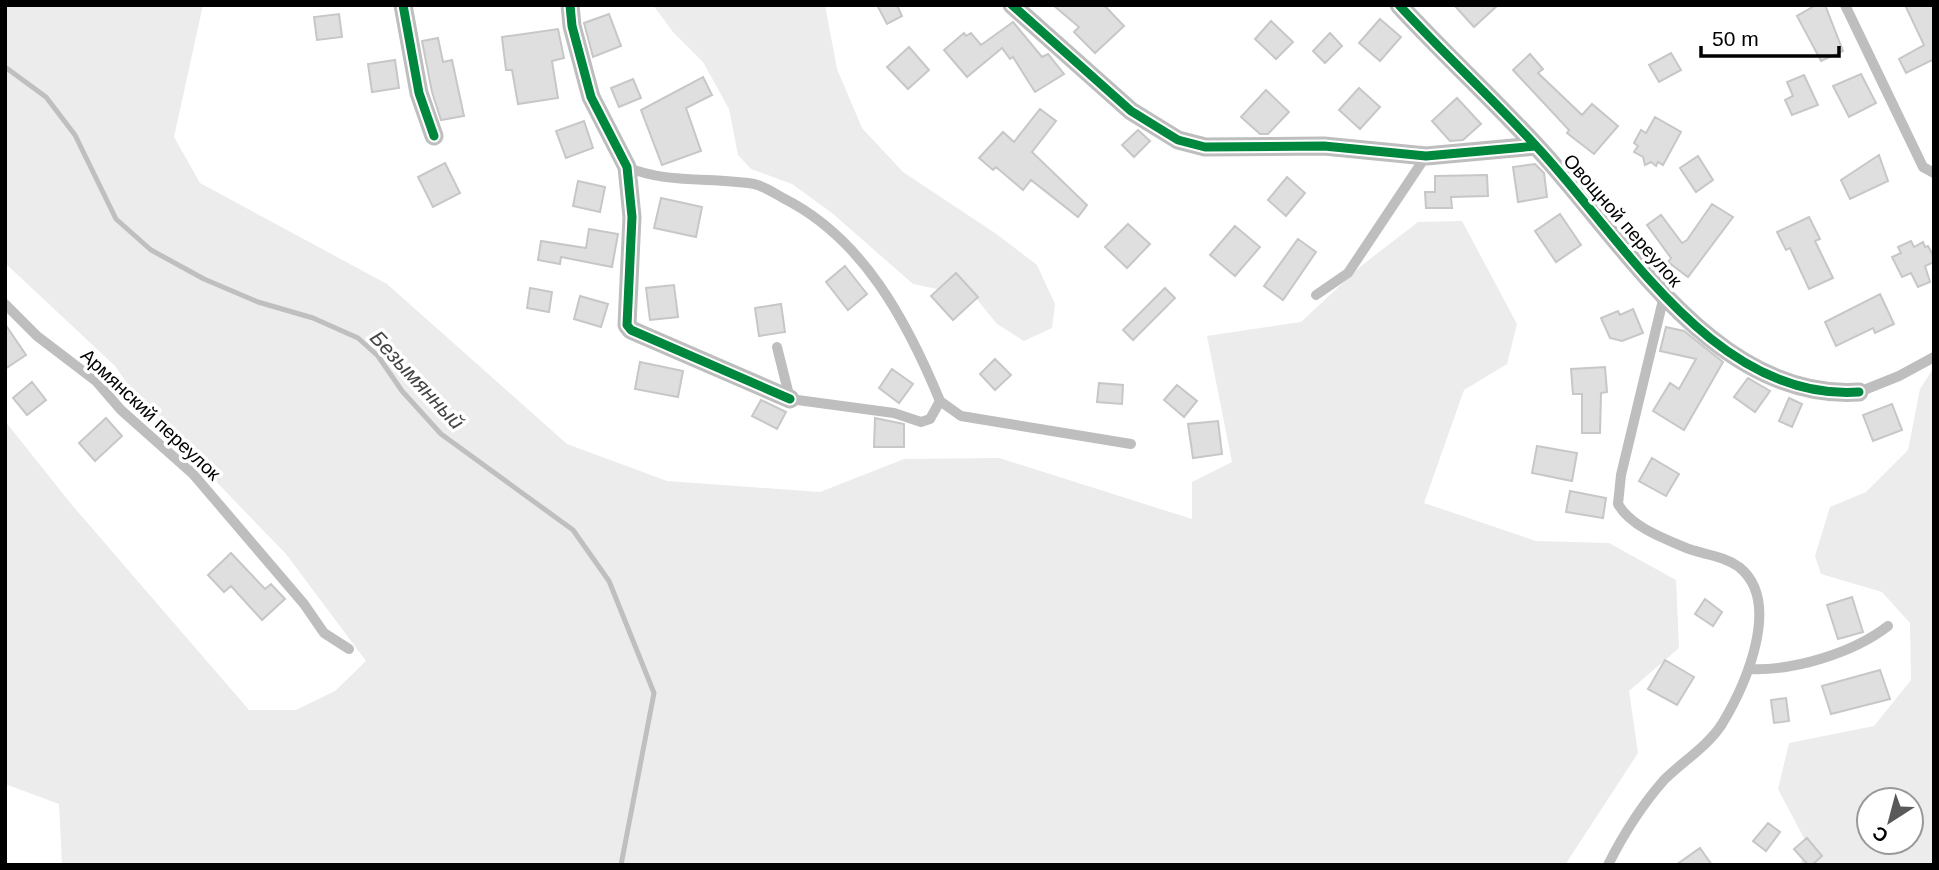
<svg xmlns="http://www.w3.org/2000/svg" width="1939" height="870" viewBox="0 0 1939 870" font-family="Helvetica,sans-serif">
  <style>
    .green { fill: #ececec; fill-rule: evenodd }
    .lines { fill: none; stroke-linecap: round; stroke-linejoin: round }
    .stream { stroke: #bfbfbf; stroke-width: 5 }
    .building { fill: #dfdfdf; stroke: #c7c7c7; stroke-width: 2 }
    .service { stroke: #bebebe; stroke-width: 10 }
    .minor { stroke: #bebebe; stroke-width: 19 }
    .cycleway-casing { stroke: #fff; stroke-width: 13 }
    .cycleway { stroke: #00873e; stroke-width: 9 }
    .labels { text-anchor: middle; stroke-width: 7; stroke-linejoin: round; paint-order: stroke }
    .street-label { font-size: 19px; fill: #000; stroke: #fff }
    .water-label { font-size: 21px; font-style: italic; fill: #444; stroke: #fff }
  </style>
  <rect width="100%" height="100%" fill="#fff"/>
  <!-- green -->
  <path class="green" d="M5,5h198l-29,132 26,46 187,101 180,160 100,37 153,11 84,-33 95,-1 193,61v-37l40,-20 -25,-126 94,-14 60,-56 57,-44 44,-1 55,103 -10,40 -43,26 -40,113 112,38 73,2 67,37 3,68 -50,43 9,62 -73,112h-1503l-3,-61 -54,-20v-363l67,84 177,205h47l39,-19 31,-30 -80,-107 -143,-148 -28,-40 -110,-103z
    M653,5h172l12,64 25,59 41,44 92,61 42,32 18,39 -3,24 -28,13 -27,-17 -22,-27 -62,-13 -81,-71 -40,-29 -41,-15 -13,-14 -9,-46 -26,-47 -30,-30z
    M1934,367v498h-134l7,-21 -29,-55 11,-46 85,-17 37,-46 -1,-57 -28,-31 -61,-18 -6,-18 15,-49 36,-15 42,-42 12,-61zM1869,800h42v42h-42z"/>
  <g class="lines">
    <!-- stream -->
    <path class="stream" d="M5,67l41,30 29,38 41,84 35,31 53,29 54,23 55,16 45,20 20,18 24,35 39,43 132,96 36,51 45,112 -33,172"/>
  </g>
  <!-- building -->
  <path class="building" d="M877,5h20l5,11 -15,8z
    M1053,5h51l20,21 -29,27 -21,-21 5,-5z
    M1454,5h44l-24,22z
    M1816,5h9l18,46 -22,10 -24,-45z
    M1905,5h29v59l-2,-4 -26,13 -7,-14 25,-14z
    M339,14l3,23 -25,3 -3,-23z
    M609,14l12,32 -28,11 -9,-34z
    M1380,19l21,18 -21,24 -21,-18z
    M1271,21l22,21 -17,17 -21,-20z
    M1013,22l29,35 6,-3 16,20 -29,18 -22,-35 -3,2 -8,-11 -35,29 -23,-27 20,-17 2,3 5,-3 10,12z
    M558,29l6,29 -12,3 6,37 -40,6 -6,-34h-6l-4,-33z
    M1330,33l12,13 -17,17 -12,-12z
    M438,38l5,24 9,-2 12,56 -23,4 -9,-28 -10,-51z
    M909,47l20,23 -21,19 -21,-22z
    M1671,53l10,17 -22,12 -10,-17z
    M1530,54l13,15 -5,4 44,42 10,-11 26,22 -24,28 -27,-21 2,-3 -56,-60z
    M395,60l4,28 -27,4 -4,-28z
    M1861,74l15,29 -27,14 -16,-31z
    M1804,75l14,30 -26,10 -7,-15 8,-4 -6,-14z
    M703,77l9,18 -26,13 15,43 -39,14 -21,-55z
    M633,79l8,19 -22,9 -8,-19z
    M1359,88l21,19 -20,22 -21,-19z
    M1266,90l23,22 -21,22h-8l-19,-17z
    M1457,98l24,26 -18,16 -13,1 -18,-20z
    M1040,109l16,12 -24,31 55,53 -9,12 -47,-37 -8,10 -27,-23 -3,3 -14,-12 24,-26 11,10z
    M1655,117l26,15 -18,33 -5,-3 -2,4 -5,-4 -6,3 -2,-8 -9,-5 4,-6 -4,-3 7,-13 5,3z
    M584,121l9,27 -27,10 -10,-27z
    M1138,130l12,11 -16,16 -12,-12z
    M1879,155l9,26 -38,18 -9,-19z
    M1698,156l15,24 -17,12 -16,-24z
    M445,163l15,30 -27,14 -15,-30z
    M1535,164l9,9 3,24 -29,5 -5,-35z
    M1487,175l1,21 -37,1 1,11h-26l-1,-16h10v-16z
    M1287,177l18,16 -19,23 -18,-16z
    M578,181l27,6 -5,25 -27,-6z
    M661,198l41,9 -6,30 -42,-9z
    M1712,204l21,13 -45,60 -20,-15 3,-4 -24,-33 14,-10 21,28 5,-3z
    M1560,214l21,31 -25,17 -21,-31z
    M1809,217l11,22 -5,2 18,37 -24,11 -19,-41 -4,2 -9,-18z
    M1128,224l22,20 -23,24 -22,-21z
    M1235,226l25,21 -25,29 -25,-21z
    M589,229l29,5 -6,33 -51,-10 -1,7 -22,-4 3,-19 45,7z
    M1298,239l18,13 -33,48 -19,-14z
    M1911,241l3,6 9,-5 2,5 3,-1 6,11v5l-9,4 5,16 -12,5 -7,-14 -9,4 -10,-20 9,-4 -3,-6z
    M845,266l22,28 -19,16 -22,-28z
    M956,273l22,24 -25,23 -22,-24z
    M674,285l4,32 -28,3 -4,-32z
    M530,288l22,4 -3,20 -22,-4z
    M1165,288l10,10 -42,42 -10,-10z
    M1880,294l14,30 -19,9 -2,-5 -37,18 -11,-24z
    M580,296l28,8 -7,23 -27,-8z
    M781,304l4,28 -26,4 -4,-28z
    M1633,309l10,24 -21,8 -12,-3 -9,-20 17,-7 2,4z
    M5,324l21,31 -21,14z
    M1666,327l18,4 39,31 -39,68 -31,-19 17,-28 9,6 17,-30 -36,-8z
    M995,359l16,16 -16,15 -15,-16z
    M640,362l43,9 -5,26 -43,-8z
    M1605,367l2,25 -6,1 -1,40h-18v-39h-9l-2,-25z
    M892,369l21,15 -14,19 -20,-15z
    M1748,378l22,13 -15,21 -21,-15z
    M32,382l14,18 -19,15 -14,-17z
    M1099,383l24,2 -1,19 -25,-2z
    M1177,385l20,16 -13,16 -20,-17z
    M1789,398l13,6 -10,23 -13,-6z
    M761,400l25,12 -9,17 -25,-13z
    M1892,404l10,26 -29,11 -10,-26z
    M106,418l16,18 -27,25 -16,-18z
    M875,418l29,6v23h-30z
    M1218,421l4,33 -29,4 -5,-34z
    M1537,446l40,7 -5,28 -40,-8z
    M1652,458l27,16 -13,22 -27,-15z
    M1570,491l36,7 -3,20 -37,-6z
    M231,553l34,36 6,-5 14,15 -23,21 -31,-34 -7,6 -16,-17z
    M1852,597l11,35 -25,7 -11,-34z
    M1705,599l17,13 -9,14 -18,-12z
    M1665,660l29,17 -17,28 -29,-16z
    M1880,670l10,29 -59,15 -9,-28z
    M1786,698l3,23 -15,2 -3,-23z
    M1768,823l12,9 -14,19 -13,-10z
    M1807,838l15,18 -10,9h-4l-14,-16z
    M1700,848l12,17h-36z"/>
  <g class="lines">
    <!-- service -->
    <path class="service" d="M1845,5l78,162 11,6
      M627,167c39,17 85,10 127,17 10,2 20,9 29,14 80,40 124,123 157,203l-10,18 -9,3 -27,-9 -104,-14 -13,-52
      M1316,295l32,-22 78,-117
      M5,304l32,32 59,45 25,29 72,64 111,130 20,29 25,16
      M1859,392l40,-16 35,-19
      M940,401l21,15 170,28
      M1749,669c45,2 104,-16 139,-43
      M1608,865c15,-30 34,-60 56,-85 18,-18 44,-34 58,-56 23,-38 61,-122 17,-157 -15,-11 -33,-12 -50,-18 -24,-10 -58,-22 -71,-45l3,-29 43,-179"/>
    <!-- minor -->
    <path class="minor" d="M403,5l16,88 15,43
      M570,5l2,21 19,71 36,70 5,50 -5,108 4,5 159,69
      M1012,5l119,106 47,29 27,7 119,-1 102,10 110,-10
      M1399,5c45,49 93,93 138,142 86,92 178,255 322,245"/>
    <defs>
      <path id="cycleway" d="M403,5l16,88 15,43
        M570,5l2,21 19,71 36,70 5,50 -5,108 4,5 159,69
        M1012,5l119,106 47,29 27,7 119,-1 102,10 110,-10
        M1399,5c45,49 93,93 138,142 86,92 178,255 322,245"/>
    </defs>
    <!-- cycleway casing -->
    <use href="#cycleway" class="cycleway-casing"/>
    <!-- cycleway -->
    <use href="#cycleway" class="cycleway"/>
  </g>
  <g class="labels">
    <!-- street labels -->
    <g class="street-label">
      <text transform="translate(1623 220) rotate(49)" y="7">Овощной переулок</text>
      <text transform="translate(151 414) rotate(43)" y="7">Армянский переулок</text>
    </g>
    <!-- water labels -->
    <g class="water-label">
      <text transform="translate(417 380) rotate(47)" y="7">Безымянный</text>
    </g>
  </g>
  <!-- border -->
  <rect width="1939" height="870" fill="none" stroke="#000000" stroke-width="14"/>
  <!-- north arrow -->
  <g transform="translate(1890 821) rotate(216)"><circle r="33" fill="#ffffff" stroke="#999999" stroke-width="2"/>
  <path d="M0-5L12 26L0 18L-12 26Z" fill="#595959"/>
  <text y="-10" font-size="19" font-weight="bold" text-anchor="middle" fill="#000000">С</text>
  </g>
  <!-- scale -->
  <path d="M1701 46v10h138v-10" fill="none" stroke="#000000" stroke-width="3.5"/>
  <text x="1712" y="46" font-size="21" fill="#000000" stroke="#ffffff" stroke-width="5" paint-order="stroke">50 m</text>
</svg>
